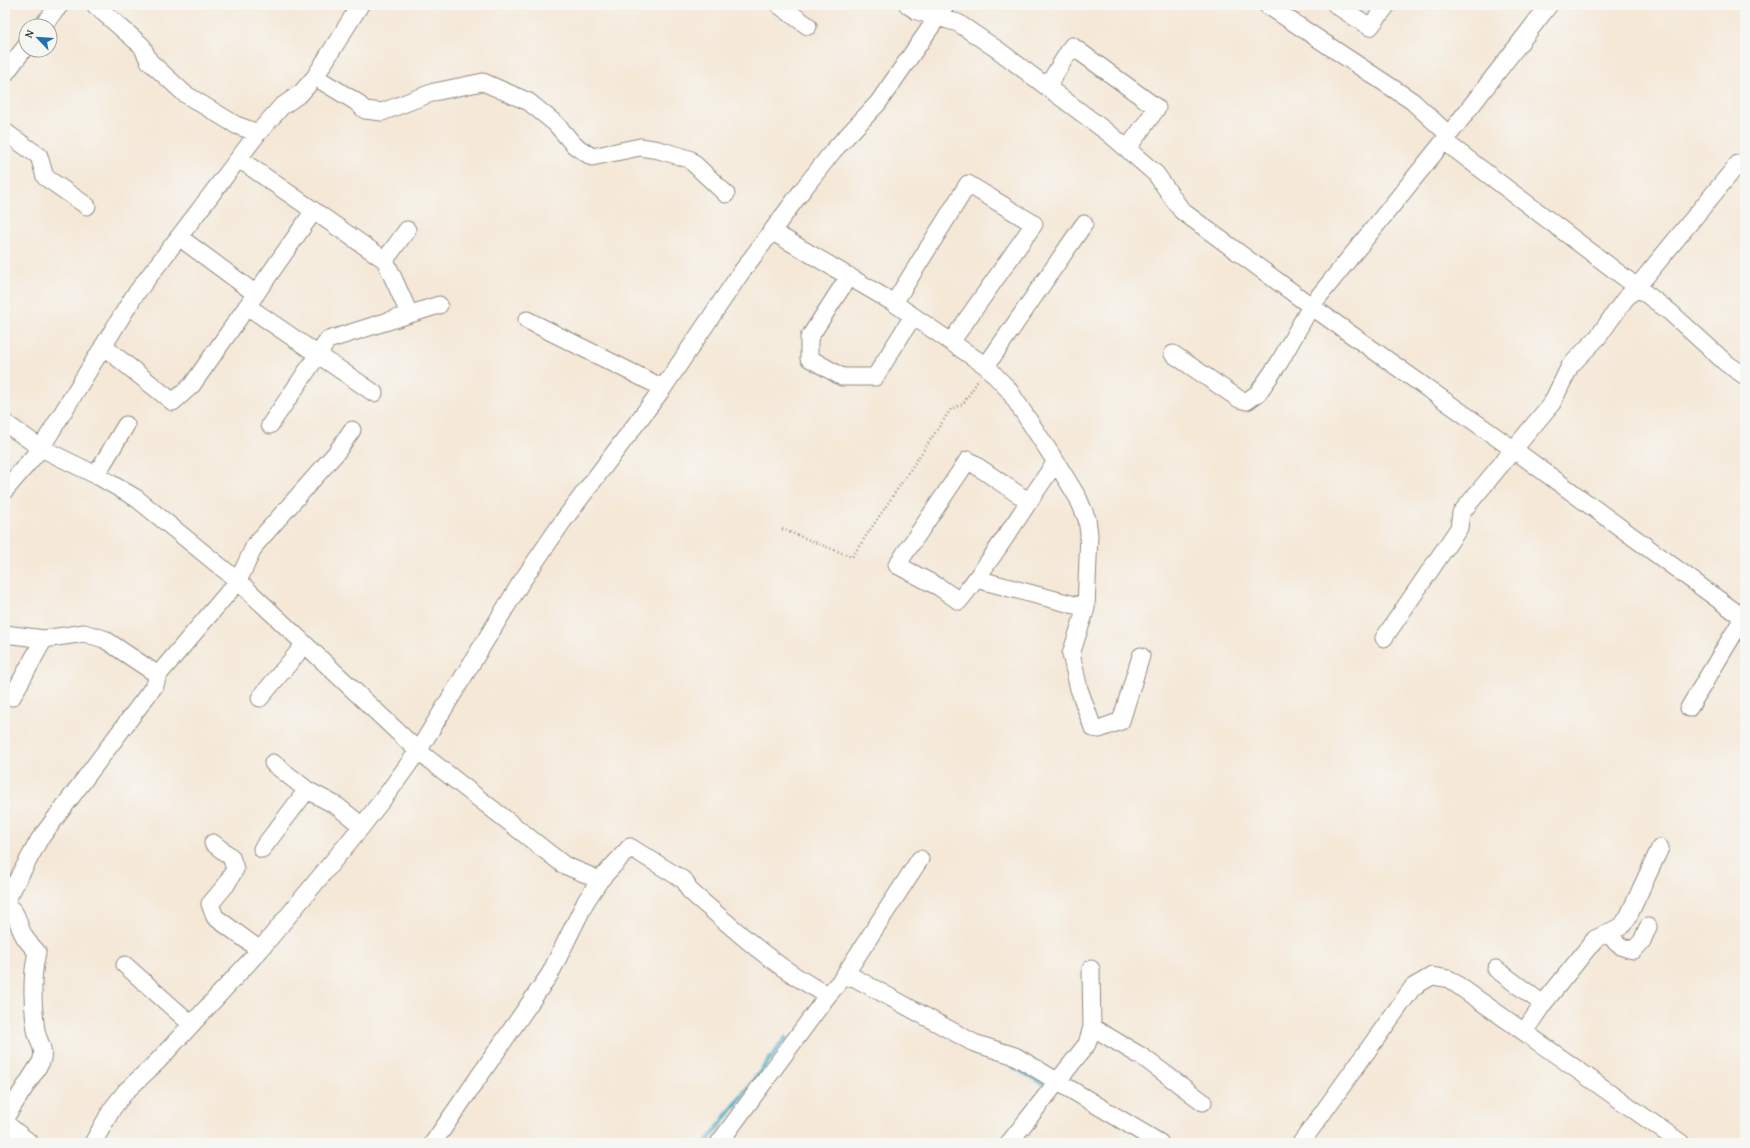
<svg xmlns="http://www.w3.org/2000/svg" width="1750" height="1148" viewBox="0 0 1750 1148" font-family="'Gentium Book Plus',serif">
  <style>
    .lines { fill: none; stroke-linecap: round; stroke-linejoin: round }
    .stream { stroke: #44acc4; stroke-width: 4.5 }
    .street-casing { stroke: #908a81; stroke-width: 19 }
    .path { stroke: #908a81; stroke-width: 2.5; stroke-dasharray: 1 3; stroke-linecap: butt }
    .street { stroke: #fff; stroke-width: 17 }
  </style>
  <rect width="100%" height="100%" fill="#f6f6f2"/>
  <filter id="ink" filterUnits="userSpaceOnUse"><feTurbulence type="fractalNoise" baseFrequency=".025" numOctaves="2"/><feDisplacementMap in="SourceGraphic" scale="8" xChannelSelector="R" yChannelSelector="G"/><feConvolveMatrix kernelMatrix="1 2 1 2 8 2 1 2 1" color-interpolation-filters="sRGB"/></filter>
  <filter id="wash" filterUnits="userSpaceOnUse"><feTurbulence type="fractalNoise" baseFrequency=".012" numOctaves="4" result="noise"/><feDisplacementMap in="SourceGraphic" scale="16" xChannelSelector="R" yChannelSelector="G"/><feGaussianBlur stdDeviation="0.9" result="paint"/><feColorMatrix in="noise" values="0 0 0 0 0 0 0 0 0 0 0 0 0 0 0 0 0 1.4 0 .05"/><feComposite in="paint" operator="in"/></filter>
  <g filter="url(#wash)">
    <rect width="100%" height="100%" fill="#f5e8d7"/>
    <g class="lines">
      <!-- stream -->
      <path class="stream" d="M1011,1065l33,19
        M706,1143l80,-105"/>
    </g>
  </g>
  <g filter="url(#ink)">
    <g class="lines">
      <defs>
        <path id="street" d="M95,5l47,41 7,15 36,33 51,31 22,8
          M779,5l29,21
          M908,5l9,6 41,12 40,27 113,85 45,39 26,37 129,95 202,143 232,170
          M1267,5l145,96 37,34
          M1336,5l34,22 17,-22
          M42,26l18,-21
          M5,74l21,-28
          M315,77l40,24 10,9 17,2 52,-20 49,-10 46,20 27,22 18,21 18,12 48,-10 19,3 30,9 37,35
          M1047,87l25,-41 85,62 -30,41
          M5,132l34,24 6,21 42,29
          M1444,141l226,171 56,51 19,13
          M239,159l146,101 24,53
          M773,232l121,71 92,63 22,23 48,73 22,36 9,21 2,15 -3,74 -15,46 8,35 14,39 6,1 22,-8 20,-65
          M179,237l77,57
          M385,260l22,-30
          M849,276l-40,62v20l33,19h33l38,-61
          M894,303l74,-119 66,40 -83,118
          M247,306l127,87
          M527,320l136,68
          M103,346l70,56 19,-17 121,-173
          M1173,354l66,45 8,2 11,-8 21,-30 32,-57 133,-165 105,-136
          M986,366l98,-142
          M5,423l36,25 55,27 40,23 102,83 180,170 146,114 36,15
          M270,425l58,-85 111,-35
          M96,475l30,-50
          M5,490l36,-42 93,-152 124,-163 23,-26 20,-14 14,-16 45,-72
          M1028,501l-60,-41 -71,105 42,22 20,14c36,-44 64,-93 97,-139
          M976,579l110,29
          M5,634l39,5 40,-6 20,6 54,36
          M1384,638l75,-110 2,-15 91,-110 18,-37 28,-29 27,-38 12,-12 101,-123 7,5
          M12,697l32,-58
          M260,698l45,-54
          M1689,708l54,-90
          M273,763l34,27 30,16 25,20
          M213,843l18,14 4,12 -9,16 -16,19 5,13 45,33
          M262,849l45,-59
          M5,903l34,-63 116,-155 3,-10 80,-94 17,-36 81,-92 16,-23
          M5,904c15,10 10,15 18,30 3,7 9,12 14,18 -6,26 -5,51 -1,78 2,13 10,18 5,32l-36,56
          M1610,933c5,11 11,15 24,17l8,-9 6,-14
          M125,965l66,59
          M1496,969l47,35
          M842,979l78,-120
          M1092,1027l52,31 59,44
          M1524,1032l19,-28 52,-65 27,-13 6,-9 32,-69
          M5,1123l25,20
          M93,1143l19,-34 14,-18 31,-29 103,-112 102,-124 28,-36 28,-39 102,-167 43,-63 100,-133 77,-114 64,-86 29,-37 45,-48 68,-98
          M433,1143l117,-169 36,-73 14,-21 30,-33 55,34 5,10c44,38 86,78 138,104
          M719,1143l109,-148 14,-16 11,-2 121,66 41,13 145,87
          M1009,1143l78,-99 5,-17 -1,-58
          M1301,1143l112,-156 19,-11 17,3 232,164"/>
      </defs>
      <!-- street casing -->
      <use href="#street" class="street-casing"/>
      <!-- path -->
      <path class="path" d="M782,529l70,28 99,-148 12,-5 16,-25"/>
      <!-- street -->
      <use href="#street" class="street"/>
    </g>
  </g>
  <!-- margin -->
  <rect width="1750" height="1148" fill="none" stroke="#f6f6f2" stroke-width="20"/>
  <!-- north arrow -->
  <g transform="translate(38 38) rotate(295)"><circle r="19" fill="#f6f6f2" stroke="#a5a5a2"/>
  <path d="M0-3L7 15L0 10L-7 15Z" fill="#1f6fb2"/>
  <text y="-6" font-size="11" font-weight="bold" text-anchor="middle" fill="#2b2b2b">N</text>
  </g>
</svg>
